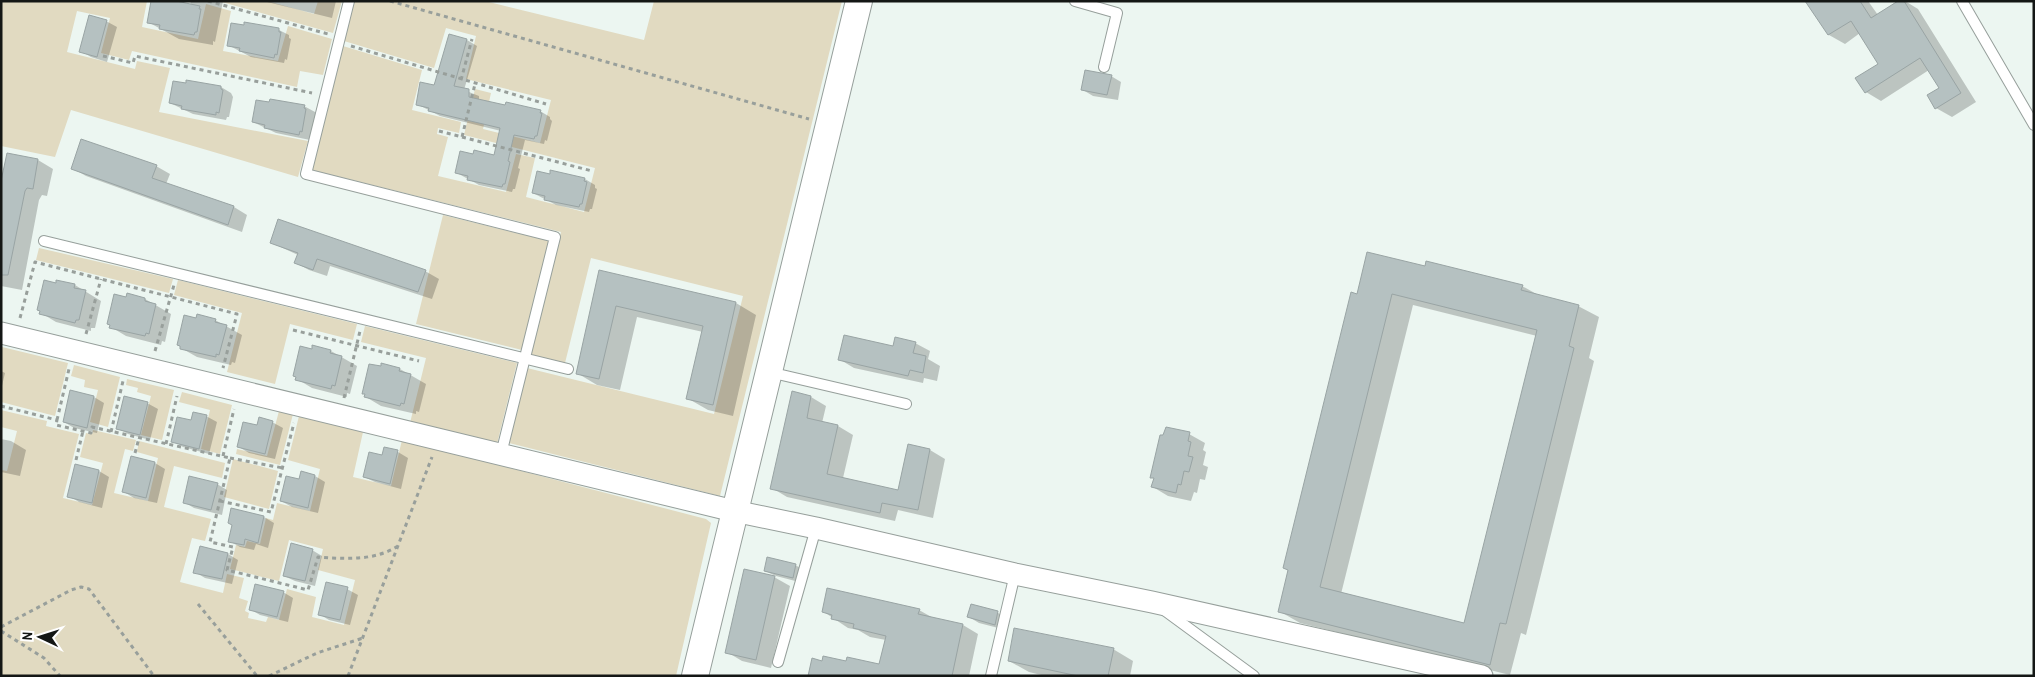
<svg xmlns="http://www.w3.org/2000/svg" width="2035" height="677" viewBox="0 0 2035 677" font-family="'Archivo Narrow',sans-serif">
  <style>
    .green { fill: #e1dac1 }
    .shadow { fill: #0003; fill-rule: evenodd }
    .building { fill: #b5c1c1; stroke: #99a4a4; fill-rule: evenodd }
    .lines { fill: none; stroke-linecap: round; stroke-linejoin: round }
    .service-casing { stroke: #969f9b; stroke-width: 12 }
    .minor-casing { stroke: #969f9b; stroke-width: 23 }
    .tertiary-casing { stroke: #969f9b; stroke-width: 28 }
    .path { stroke: #989f9b; stroke-width: 3; stroke-dasharray: 4 4; stroke-linecap: butt }
    .service { stroke: #fff; stroke-width: 10 }
    .minor { stroke: #fff; stroke-width: 21 }
    .tertiary { stroke: #fff; stroke-width: 26 }
  </style>
  <rect width="100%" height="100%" fill="#ecf6f1"/>
  <!-- green -->
  <path class="green" d="M1,1h146l-5,26 56,12 8,-35 25,7 -8,40 55,10 10,-35 44,13 -9,36 -23,-4 -3,16 -165,-36 -3,9 -28,-7 9,-35 -33,-7 -10,41 68,17 2,-8 33,7 -11,44 149,29 -10,36 -227,-67 -16,47 -54,-11z
    M218,1h49l47,13 4,-13h24l-9,32z
    M354,1h131l159,39 10,-39h188l-122,495 -211,-53 18,-75 187,46 29,-118 -152,-38 -26,105 -34,-8 30,-123 -249,-62 31,-124 79,24 -10,40 49,12 -2,11 -21,-5 -1,6 11,3 -10,39 68,16 10,-38 19,4 -9,39 58,15 11,-44 -131,-33 11,-46 16,4 -8,36 57,14 11,-43 -85,-21 10,-43 -30,-8 -12,40 -90,-27z
    M443,215l106,26 -27,109 -106,-26z
    M39,248l134,31 -4,14 -133,-33z
    M178,280l179,44 -4,16 -63,-16 -15,60 -48,-12 15,-59 -68,-18z
    M365,326l152,37 -20,81 -87,-21 16,-65 -65,-16z
    M2,347l66,16 -13,53 -54,-14z
    M74,365l46,12 -12,50 -18,-5 8,-32 -14,-3 1,-7 -14,-4z
    M127,379l47,11 -12,50 -21,-5 10,-39 -14,-4 1,-4 -12,-3z
    M182,392l50,13 -12,49 -19,-5 9,-39 -31,-8z
    M1,410l46,11 -1,5 33,8 -16,64 29,7 11,-42 -23,-6 6,-24 6,1 1,-4 43,10 -3,11 -8,-2 -11,44 34,8 10,-43 -21,-6 2,-11 86,22 -3,15 -48,-12 -10,41 47,12 -6,22 -13,-3 -12,44 43,11 4,-19 17,4 -5,20 9,3 -3,10 4,2 -1,5 18,4 2,-5 11,3 8,-31 29,8 -4,20 32,8 11,-45 -37,-10 5,-21 -34,-9 -10,41 -49,-12 6,-24 9,2 2,-6 13,3 6,-26 7,2 4,-17 33,8 10,-42 -32,-9 11,-44 64,16 -10,45 38,9 11,-46 304,79 5,4 -35,153h-675v-206l6,1 10,-40 -16,-4z
    M279,411l14,3 -13,51 -44,-11 1,-5 30,7z
    M233,459l45,12 -9,38 -45,-12z"/>
  <!-- shadow -->
  <path class="shadow" d="M191,1h32l-8,41 -2,-1v4l-34,-6 -31,-17 42,-17z
    M263,1h73l-4,17z
    M1816,1h52l10,14 22,-14h5l13,8 58,93 -24,15 -16,-9 4,-20 -11,-18 -48,31 -15,-9 14,-28 -20,-31 -15,11 -16,-9 -20,-30z
    M106,21l11,6 -10,35 -16,-5 -10,-6z
    M279,30l10,5v3l2,1 -4,21 -2,-1 -1,4 -33,-6 -23,-12z
    M450,35l17,5 10,6 -13,44 15,6v5l61,10 10,6v2l2,2 -5,20 -2,-1 -1,4 -19,-4 -7,28 2,1 -5,20h-2l-1,3 -33,-7 -22,-12 38,-17 6,-25 -61,-15 -23,-12 17,-18z
    M1111,76l10,6 -3,18 -25,-4 -10,-6z
    M221,87l10,6 2,4 -4,20h-2l-1,3 -33,-6 -23,-11z
    M270,103l34,3 11,6 1,4 -4,21 -2,-1v4l-34,-7 -23,-11z
    M38,160l15,9 -6,27 -5,-1 -3,5 -17,90 -21,-4v-98z
    M156,166l14,8 -4,10 68,23 13,8 -5,17 -156,-56 -14,-8z
    M551,172l34,7 10,6v3l2,1 -5,20h-2l-1,3 -33,-7 -23,-12 18,-18z
    M272,243l153,28 14,8 -7,20 -102,-33 -3,10 -18,-6 -13,-7 2,-8z
    M1426,268l96,18 18,10 38,10 21,11 -10,41 5,3 -68,274 -5,-2 -11,42 -210,-52 -21,-12 79,-316zM1413,305l124,31 -72,289 -124,-31z
    M600,272l136,31 20,12 -23,101 -25,-6 -21,-12 16,-66 -66,-15 -17,73 -23,-5 -20,-12z
    M57,281l18,4 26,16 -6,27h-4v3l-35,-9 -15,-9z
    M127,298l18,1 26,15 -6,28 -3,-1 -1,4 -35,-9 -15,-9z
    M197,319l18,1 27,15 -7,28 -3,-1 -1,3 -34,-8 -16,-9z
    M915,343l15,8 -2,8 12,7 -3,15 -13,-3 -1,5 -69,-15 -15,-9z
    M313,347l18,4 26,15 -7,28 -3,-1v4l-35,-9 -15,-9z
    M382,365l18,4 26,15 -7,28 -3,-1v3l-35,-8 -15,-9z
    M1,371l4,2 -4,17z
    M71,391l23,6 10,6 -7,30 -23,-5 -10,-6z
    M793,393l18,4 15,9 -4,17 16,3 15,9 -10,43 56,13 10,-46 21,5 15,9 -12,59 -35,-8 -3,11 -108,-24 -15,-9z
    M147,403l11,6 -8,31 -22,-6 -11,-6z
    M206,416l11,6 -8,32 -26,-7 -10,-6 19,-20z
    M272,422l11,6 -8,31 -26,-6 -10,-6 19,-20z
    M1189,434l16,9 -2,7 3,2 -3,13 5,2 -3,13 -5,-1 -3,14 -3,-1 -3,9 -23,-5 -15,-9 2,-8 -3,-2z
    M1,439l10,2 15,9 -6,26 -19,-4z
    M385,449l13,3 10,6 -7,31 -26,-7 -11,-5 19,-21z
    M132,457l23,6 10,6 -8,34 -23,-5 -10,-6z
    M76,466l23,5 10,6 -7,31 -23,-6 -10,-6z
    M302,473l13,3 10,6 -7,31 -26,-6 -11,-6 19,-20z
    M217,484l10,6 -5,25 -28,-7 -10,-6z
    M232,510l32,7 10,6 -6,25 -12,-4 -2,6 -14,-3 -11,-6 4,-16z
    M201,548l27,6 10,6 -6,24 -27,-6 -10,-6z
    M312,550l10,6 -7,30 -20,-5 -11,-5z
    M795,565l11,6 -3,12 -27,-7 -11,-5z
    M774,577l16,9 -19,82 -29,-7 -15,-9z
    M347,589l11,6 -8,30 -21,-5 -10,-6z
    M283,592l10,6 -5,24 -28,-7 -10,-6z
    M972,606l26,7 10,5 -2,12 -27,-7 -10,-6z
    M919,610l16,9 28,6 15,9 -9,42h-160l14,-14 57,4 6,-26 -16,-3 -12,-7 -10,-2 -24,-16z
    M1113,649l20,12 -3,15h-85l-16,-4 -20,-11z"/>
  <!-- building -->
  <path class="building" d="M151,1h25l24,5 -1,3h2l-4,23h-2l-1,3 -35,-6 1,-4 -13,-2z
    M1805,1h55l11,17 27,-17h6l57,92 -26,16 -8,-14 12,-7 -19,-30 -55,35 -10,-15 23,-14 -27,-43 -23,14z
    M89,15l18,5 -10,37 -18,-5z
    M244,22l35,6v4h2l-4,23 -2,-1 -1,4 -35,-7 1,-3 -13,-2 4,-23 13,2z
    M449,34l18,5 -13,47 15,3v8l36,8 1,-3 35,8 -1,3h2l-5,23h-2l-1,3 -20,-4 -6,26 2,1 -5,22h-2l-1,3 -35,-7 1,-4 -13,-3 5,-22 13,3 1,-4 20,5 6,-27 -72,-17 1,-3 -13,-3 4,-23 14,3 1,-3z
    M1085,70l27,5 -5,20 -26,-5z
    M186,80l35,6v3l2,1 -4,23 -3,-1v3l-35,-6 1,-3 -13,-3 4,-22 13,2z
    M270,99l35,6 -1,3 2,1 -4,23 -2,-1 -1,4 -35,-7 1,-3 -13,-3 4,-22 13,2z
    M81,139l76,26 -5,13 82,28 -6,19 -157,-56z
    M7,153l31,6 -5,30 -6,-1 -2,3 -17,84h-7v-94z
    M550,170l35,8 -1,3 3,1 -5,22h-2l-1,3 -35,-7 1,-4 -13,-3 5,-22 13,3z
    M278,219l148,51 -8,22 -101,-33 -4,11 -19,-7 4,-10 -28,-10z
    M1367,252l58,14 1,-5 97,24 -2,5 58,15 -10,41 5,2 -68,276 -6,-1 -10,42 -212,-53 10,-42 -5,-2 68,-276 6,2zM1392,294l145,36 -73,293 -144,-36z
    M599,270l137,32 -23,103 -27,-6 17,-73 -87,-20 -17,73 -23,-5z
    M44,280l12,3v-3l19,4 -1,4 12,2 -7,30h-3l-1,3 -36,-9 1,-3 -3,-1z
    M127,293l18,5v3l11,3 -7,30 -3,-1 -1,3 -36,-8 1,-3 -3,-1 7,-30 12,3z
    M197,314l19,5 -1,3 12,3 -8,30 -3,-1v3l-36,-8v-3l-3,-1 7,-30 12,3z
    M844,335l49,11 2,-9 21,5 -3,11 13,3 -3,17 -13,-3 -2,6 -70,-16z
    M312,345l19,5 -1,3 12,3 -7,30 -3,-1 -1,4 -36,-9 1,-3 -3,-1 7,-30 12,3z
    M381,363l19,5 -1,3 12,3 -7,30 -3,-1 -1,3 -36,-9 1,-3h-3l7,-30 12,2z
    M70,390l24,6 -7,32 -24,-6z
    M792,391l19,5 -4,22 31,7 -11,49 71,16 10,-46 22,5 -12,61 -36,-7 -2,10 -110,-24z
    M124,396l24,6 -8,33 -24,-6z
    M193,412l14,3 -8,34 -28,-7 6,-25 14,3z
    M259,417l14,4 -8,33 -28,-7 6,-25 14,3z
    M1166,427l24,5 -2,9 3,1 -3,14 5,1 -4,15 -5,-1 -3,14 -3,-1 -2,9 -25,-6 3,-9h-4l10,-43h3z
    M384,447l14,3 -8,34 -27,-7 6,-25 13,3z
    M131,456l24,6 -9,36 -24,-6z
    M75,464l24,6 -7,33 -25,-6z
    M301,471l14,4 -7,33 -28,-7 6,-25 13,3z
    M189,476l29,7 -7,27 -28,-7z
    M231,508l33,8 -6,27 -13,-4 -1,6 -16,-3 4,-17 -4,-2z
    M291,543l22,6 -8,32 -22,-5z
    M200,546l28,7 -6,26 -29,-6z
    M767,557l29,7 -3,14 -29,-7z
    M744,569l31,7 -19,84 -31,-7z
    M326,582l22,5 -8,33 -22,-5z
    M255,584l29,7 -7,26 -28,-7z
    M827,588l93,21 -2,5 45,10 -11,52h-144l4,-18 10,3 1,-5 23,5 1,-4 32,7 7,-28 -33,-8 1,-4 -23,-5 1,-4 -10,-3z
    M971,604l27,7 -3,14 -28,-8z
    M1014,628l100,20 -6,28h-30l-70,-15z"/>
  <g class="lines">
    <defs>
      <path id="service" d="M349,1l-43,173 249,63 -54,217
        M1075,1l42,12 -13,54
        M1962,1l72,124
        M44,241l524,128
        M769,372l137,32
        M1164,610l90,66
        M778,662l38,-134
        M991,676l24,-102"/>
      <path id="minor" d="M1,333l733,178 82,17 199,46 137,28 330,74"/>
      <path id="tertiary" d="M695,676l164,-675"/>
    </defs>
    <!-- service casing -->
    <use href="#service" class="service-casing"/>
    <!-- minor casing -->
    <use href="#minor" class="minor-casing"/>
    <!-- tertiary casing -->
    <use href="#tertiary" class="tertiary-casing"/>
    <!-- path -->
    <path class="path" d="M208,1l120,33
      M390,1l419,118
      M351,46l195,58
      M103,56l30,7 2,-7 177,37
      M461,80l11,-41
      M439,131l23,6 13,-53
      M462,137l130,34
      M20,318l15,-56 202,52 -14,54
      M293,330l126,31
      M86,334l15,-55
      M155,351l19,-66
      M344,398l16,-67
      M1,406l56,14 -1,5 35,8 1,-6 138,31 -20,84 23,5 -6,23 81,20 10,-33c27,2 57,4 80,-11
      M57,420l12,-51
      M111,432l12,-51
      M166,444l11,-48
      M135,453l4,-15
      M223,456l11,-47
      M230,458l53,10
      M76,460l7,-29
      M220,501l51,11 23,-89
      M198,604l59,72
      M1,627l70,-37 10,-3 8,2 65,87
      M1,631l43,27 16,18
      M269,676l48,-23 46,-15
      M348,676l84,-219"/>
    <!-- service -->
    <use href="#service" class="service"/>
    <!-- minor -->
    <use href="#minor" class="minor"/>
    <!-- tertiary -->
    <use href="#tertiary" class="tertiary"/>
  </g>
  <!-- border -->
  <rect width="2035" height="677" fill="none" stroke="#141715" stroke-width="5"/>
  <!-- north arrow -->
  <g transform="translate(40 637) rotate(274)" stroke="#ffffff" stroke-width="4" paint-order="stroke">
  <path d="M0-4L9 19L0 12L-9 19Z" fill="#141715"/>
  <text y="-8" font-size="14" font-weight="bold" text-anchor="middle" fill="#141715">N</text>
  </g>
</svg>
